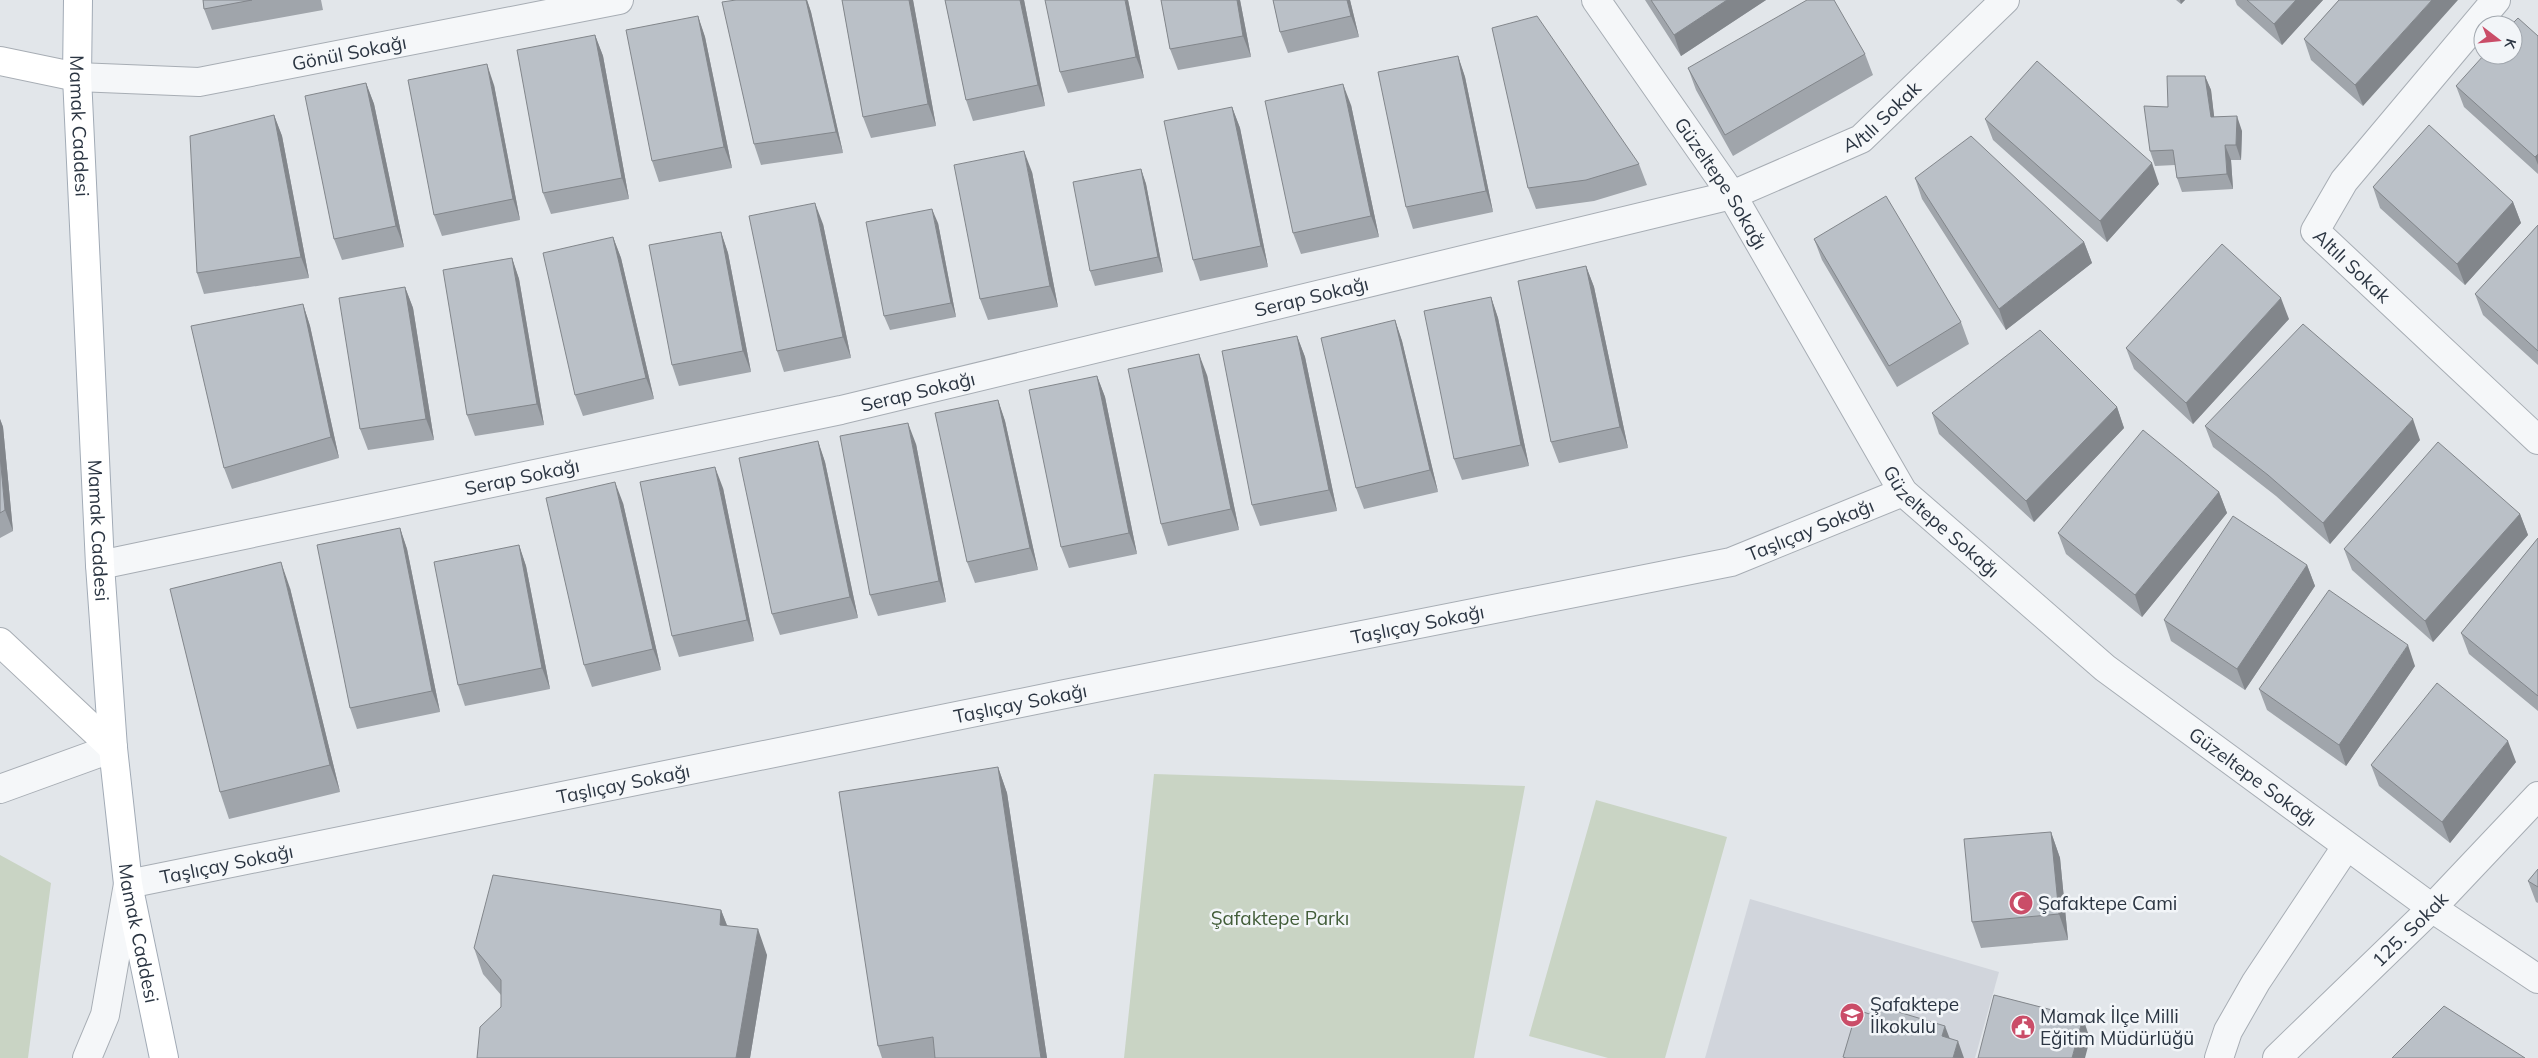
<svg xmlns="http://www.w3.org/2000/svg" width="2538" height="1058" viewBox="0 0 2538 1058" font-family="Mulish,sans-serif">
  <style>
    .built { fill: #d1d5dc }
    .green { fill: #c9d4c4 }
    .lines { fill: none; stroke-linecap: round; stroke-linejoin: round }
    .street-casing { stroke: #a7adb4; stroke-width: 30 }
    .secondary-casing { stroke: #a7adb4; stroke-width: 30 }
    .primary-casing { stroke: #a2abb6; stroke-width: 30 }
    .street { stroke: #f5f7f9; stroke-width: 28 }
    .secondary { stroke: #fff; stroke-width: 28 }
    .primary { stroke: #fff; stroke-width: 28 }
    .wall { fill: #a0a5ab }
    .shaded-wall { fill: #82868b }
    .building { fill: #bac0c7; stroke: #82868b }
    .labels { text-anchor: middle; stroke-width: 5; stroke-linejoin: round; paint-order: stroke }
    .street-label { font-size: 19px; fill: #2b3542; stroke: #f2f5f8 }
    .poi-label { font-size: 19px; fill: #2b3542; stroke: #f2f5f8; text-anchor: start }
    .park-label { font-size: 19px; fill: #425d39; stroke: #f2f5f8 }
  </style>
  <rect width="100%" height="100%" fill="#e2e6ea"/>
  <!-- built -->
  <path class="built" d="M1750,899l249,73 -24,86h-270z"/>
  <!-- green -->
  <path class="green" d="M1154,774l371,12 -51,272h-350z
    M1596,800l131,37 -62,221h-57l-79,-22z
    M0,855l51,28 -23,175h-28z"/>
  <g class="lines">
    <defs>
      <g id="street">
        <path id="s1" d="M1596,0l136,195 171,297 202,176 327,240 106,71"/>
        <path id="s2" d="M2496,0l-152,181 -29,50 223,209"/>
        <path id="s3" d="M77,77l122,5 420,-82"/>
        <path id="s4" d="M100,565l741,-155 891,-215 129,-56 144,-139"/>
        <path d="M0,789l113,-41"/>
        <path id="s5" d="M87,1058l18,-43 23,-131 937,-190 666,-132 172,-70"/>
        <path d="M2219,1058l9,-27 28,-49 90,-135"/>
        <path id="s6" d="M2277,1058l155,-150 106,-112"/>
      </g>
      <path id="secondary" d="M0,61l77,16
        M0,642l113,106"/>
      <g id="primary">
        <path id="s7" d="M78,0l-1,77 23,488 13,183 15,136 36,174"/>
      </g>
    </defs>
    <!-- street casing -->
    <use href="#street" class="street-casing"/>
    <!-- secondary casing -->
    <use href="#secondary" class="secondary-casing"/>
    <!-- primary casing -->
    <use href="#primary" class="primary-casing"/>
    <!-- street -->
    <use href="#street" class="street"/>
    <!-- secondary -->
    <use href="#secondary" class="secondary"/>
    <!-- primary -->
    <use href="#primary" class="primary"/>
  </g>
  <!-- wall -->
  <path class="wall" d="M203,0h118l2,10 -111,20 -8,-21z
    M736,0h71l4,12 32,141 -82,12 -7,-21z
    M842,0h71l23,126 -65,12 -8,-21z
    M945,0h79l21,106 -72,15 -7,-21z
    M1128,0l16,78 -76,15 -8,-21z
    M1161,0h79l11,57 -73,13 -8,-21z
    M1273,0h77l9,37 -71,16 -8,-21z
    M1645,0h121l-85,56z
    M2176,0h9l-4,4z
    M2235,0h88l-41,45 -45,-40z
    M2339,0l24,106 -52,-46 -7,-21z
    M698,16l7,21 27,131 -73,14 -7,-21z
    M595,35l8,21 26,143 -78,15 -8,-21z
    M2538,36v138l-74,-67 -8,-21z
    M1865,54l8,21 -140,81 -37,-66 -8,-22z
    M1458,56l7,21 28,135 -80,17 -7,-22z
    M2205,76l6,14 3,27 28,14 -1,29h-10l2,29 -51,3 -5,-14 -2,-13 -20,1 -5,-15 18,-44z
    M366,83l8,21 30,143 -62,13 -8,-21z
    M494,85l26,135 -78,16 -8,-21z
    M1351,105l28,132 -78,17 -8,-21z
    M1232,107l8,21 28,139 -68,14 -7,-21z
    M274,115l8,21 27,142 -105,16 -7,-21z
    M1985,119l174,65 -52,58 -114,-102z
    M1639,164l8,21 -53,16 -58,8 -8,-21z
    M1141,169l5,15 17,88 -68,14 -5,-15z
    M1032,172l26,135 -70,13 -8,-21z
    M1915,178l169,64 8,21 -86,67 -84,-131z
    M2373,187l140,15 8,21 -56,62 -85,-77z
    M938,223l18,94 -66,13 -6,-14z
    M823,224l28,134 -67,14 -7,-21z
    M2538,225v140l-55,-50 -8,-21z
    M721,232l7,21 23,119 -72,14 -7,-21z
    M613,237l8,21 33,141 -71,17 -8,-21z
    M1814,239l147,83 8,22 -72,43 -75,-127z
    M512,258l7,21 25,146 -69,11 -8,-21z
    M1586,266l8,21 34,161 -69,15 -8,-21z
    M405,287l8,21 21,132 -66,10 -8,-21z
    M1491,297l7,21 31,148 -67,14 -8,-21z
    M303,304l7,22 29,132 -107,31 -8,-21z
    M2289,319l-96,105 -59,-55 -8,-21z
    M1395,320l7,21 36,151 -74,17 -8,-21z
    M1297,336l8,21 32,154 -77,15 -8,-21z
    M1207,375l32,155 -71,16 -7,-22z
    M1097,376l8,21 32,157 -68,14 -8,-21z
    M998,400l7,21 33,149 -63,13 -8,-21z
    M2117,407l7,21 -90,94 -95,-88 -7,-21z
    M0,419l3,8 10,104 -13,7z
    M2205,426l215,14 -90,104 -54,-48 -63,-49z
    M818,441l7,21 33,156 -78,17 -8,-21z
    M916,444l30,158 -68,14 -8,-21z
    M723,488l31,153 -75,16 -7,-21z
    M2219,492l8,21 -85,104 -76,-63 -8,-21z
    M623,503l38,167 -69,17 -8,-22z
    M2520,514l8,21 -95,107 -81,-72 -8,-21z
    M400,528l7,21 33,163 -83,17 -7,-21z
    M2538,538v173l-69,-57 -8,-21z
    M519,545l7,21 24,123 -85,17 -7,-21z
    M2307,565l8,21 -70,104 -74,-49 -7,-21z
    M290,588l50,204 -111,27 -9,-27z
    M2415,666l-69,100 -79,-56 -8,-21z
    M2516,762l-66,81 -71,-57 -8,-21z
    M998,767l9,26 40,265h-165l-4,-12z
    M2051,832l9,26 8,82 -87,8 -9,-26z
    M2538,869v34l-2,-1 -8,-21z
    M721,910l6,15 40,30 -17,103h-273l24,-51v-12l-18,-21 -9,-26z"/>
  <!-- shaded-wall -->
  <path class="shaded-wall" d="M806,0h1l4,12 32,141 -7,-21z
    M909,0h4l23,126 -8,-22z
    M1020,0h4l21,106 -7,-21z
    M1125,0h3l16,78 -8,-21z
    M1237,0h3l11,57 -8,-21z
    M1347,0h3l9,37 -8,-21z
    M1727,0h39l-85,56 -7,-21z
    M2180,0h5l-4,4z
    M2296,0h27l-41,45 -8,-21z
    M2432,0h26l-95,106 -8,-21z
    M698,16l7,21 27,131 -8,-21z
    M595,35l8,21 26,143 -7,-21z
    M1458,56l7,21 28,135 -7,-21z
    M487,64l7,21 26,135 -7,-21z
    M2205,76l6,14 5,42 -5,-15z
    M366,83l8,21 30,143 -8,-21z
    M1343,84l8,21 28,132 -8,-21z
    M1232,107l8,21 28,139 -7,-21z
    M274,115l8,21 27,142 -8,-21z
    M2237,116l5,15 -1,29 -5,-15z
    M2225,145l6,15 2,29 -6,-15z
    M1024,151l8,21 26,135 -8,-21z
    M2538,154v11l-3,-8z
    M2152,163l7,21 -52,58 -7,-21z
    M1141,169l5,15 17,88 -5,-15z
    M2513,202l8,21 -56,62 -8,-21z
    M815,203l8,21 28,134 -8,-21z
    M932,209l6,14 18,94 -5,-14z
    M721,232l7,21 23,119 -8,-21z
    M613,237l8,21 33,141 -8,-21z
    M2084,242l8,21 -86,67 -7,-21z
    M512,258l7,21 25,146 -7,-21z
    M1586,266l8,21 34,161 -8,-21z
    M405,287l8,21 21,132 -8,-21z
    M1491,297l7,21 31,148 -8,-21z
    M2281,298l8,21 -96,105 -7,-21z
    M303,304l7,22 29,132 -8,-21z
    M1395,320l7,21 36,151 -8,-22z
    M1297,336l8,21 32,154 -8,-21z
    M1199,354l8,21 32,155 -8,-21z
    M1097,376l8,21 32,157 -8,-21z
    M998,400l7,21 33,149 -8,-22z
    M2117,407l7,21 -90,94 -8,-21z
    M0,419l3,8 10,104 -8,-21 -5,-55z
    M2413,419l7,21 -90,104 -7,-21z
    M908,423l8,21 30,158 -7,-21z
    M818,441l7,21 33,156 -8,-21z
    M715,467l8,21 31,153 -7,-21z
    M615,482l8,21 38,167 -8,-21z
    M2219,492l8,21 -85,104 -7,-22z
    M2520,514l8,21 -95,107 -8,-21z
    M400,528l7,21 33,163 -8,-21z
    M519,545l7,21 24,123 -8,-21z
    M281,562l9,26 50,204 -10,-27z
    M2307,565l8,21 -70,104 -8,-21z
    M2408,645l7,21 -69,100 -7,-21z
    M2508,741l8,21 -66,81 -8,-21z
    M998,767l9,26 40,265h-6z
    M2051,832l9,26 8,82 -9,-26z
    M721,910l10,26 -11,-11z
    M758,929l9,26 -17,103h-14z
    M2083,1018l7,21 -5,19h-13z
    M1945,1026l8,21 -11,-11z
    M1958,1041l6,17h-11z"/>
  <!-- building -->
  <path class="building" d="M203,0h49l-48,9z
    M736,0h70l30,132 -82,12 -32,-142z
    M842,0h67l19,104 -65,13z
    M945,0h75l18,85 -72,15z
    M1045,0h80l11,57 -76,15z
    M1161,0h76l6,36 -73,13z
    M1273,0h74l4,16 -71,16z
    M1651,0h76l-53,35z
    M1807,0h27l31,54 -140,81 -37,-67z
    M2247,0h49l-22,24z
    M2339,0h93l-77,85 -51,-46z
    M698,16l26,131 -72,14 -26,-131z
    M1537,16l102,148 -53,16 -58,8 -36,-160z
    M2518,18l20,18v118l-3,3 -79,-71 28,-31h29v-30h-2z
    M595,35l27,143 -79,15 -26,-143z
    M1458,56l28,135 -80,16 -28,-135z
    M2037,61l115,102 -52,58 -115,-102z
    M487,64l26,135 -79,16 -26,-135z
    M2167,76h38l6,41 26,-1 -1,29h-11l2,29 -50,4 -4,-28 -23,1 -6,-45 24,1z
    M366,83l30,143 -62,13 -29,-143z
    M1343,84l28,132 -78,17 -28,-132z
    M1232,107l29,139 -68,14 -29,-139z
    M274,115l27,142 -104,16 -7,-137z
    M2429,125l84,77 -56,62 -84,-77z
    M1971,136l113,106 -85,67 -84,-131z
    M1024,151l26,135 -70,13 -26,-134z
    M1141,169l17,88 -68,14 -17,-89z
    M1886,196l75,126 -72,44 -75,-127z
    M815,203l28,134 -66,14 -28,-135z
    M932,209l19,94 -67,13 -18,-94z
    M2538,225v126l-63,-57z
    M721,232l22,119 -71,14 -23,-120z
    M613,237l33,141 -71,17 -32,-142z
    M2222,244l59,54 -95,105 -60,-55z
    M512,258l25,146 -70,11 -24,-145z
    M1586,266l34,161 -69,15 -33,-161z
    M405,287l21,132 -66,10 -21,-131z
    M1491,297l30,148 -67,14 -30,-148z
    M303,304l28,133 -107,31 -33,-142z
    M1395,320l35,150 -74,18 -35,-150z
    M2303,324l110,95 -90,104 -55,-48 -63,-49z
    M2040,330l77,77 -91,94 -94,-88z
    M1297,336l32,154 -77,15 -30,-154z
    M1199,354l32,155 -70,15 -33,-155z
    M1097,376l32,157 -68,14 -32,-157z
    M998,400l32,148 -63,14 -32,-149z
    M908,423l31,158 -69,14 -30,-159z
    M2143,430l76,62 -84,103 -77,-62z
    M818,441l32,156 -78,17 -33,-156z
    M2438,442l82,72 -95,107 -81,-72z
    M0,455l5,55 -5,3z
    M715,467l32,153 -75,16 -32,-154z
    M615,482l38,167 -69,16 -38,-167z
    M2233,516l74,49 -70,104 -73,-49z
    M400,528l32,163 -82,17 -33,-163z
    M2538,538v158l-77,-63z
    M519,545l23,123 -84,17 -24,-123z
    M281,562l49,203 -110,27 -50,-203z
    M2329,590l79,55 -69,100 -80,-56z
    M2437,683l71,58 -66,81 -71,-57z
    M998,767l43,291h-106l-2,-21 -55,9 -39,-254z
    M2051,832l8,82 -87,8 -8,-83z
    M2538,869v18l-10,-6z
    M493,875l228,35 -1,15 38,4 -22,129h-259l3,-31 21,-20v-27l-27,-32z
    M1994,995l89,23 -11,40h-94z
    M2444,1006l81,52h-133z
    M1882,1007l63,19 -3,10 16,5 -5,17h-107l-3,-1 14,-47 22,7z"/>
  <!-- icons -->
  <defs>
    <symbol id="mosque-disc" viewBox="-11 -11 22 22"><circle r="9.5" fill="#ca4d68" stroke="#f2f5f8"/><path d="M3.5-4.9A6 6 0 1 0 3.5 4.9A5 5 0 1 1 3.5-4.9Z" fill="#fff"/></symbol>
    <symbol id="school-disc" viewBox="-11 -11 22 22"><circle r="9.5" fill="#ca4d68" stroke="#f2f5f8"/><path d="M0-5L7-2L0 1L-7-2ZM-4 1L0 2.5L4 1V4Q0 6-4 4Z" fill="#fff"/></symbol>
    <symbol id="civic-disc" viewBox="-11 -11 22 22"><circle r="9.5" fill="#ca4d68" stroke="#f2f5f8"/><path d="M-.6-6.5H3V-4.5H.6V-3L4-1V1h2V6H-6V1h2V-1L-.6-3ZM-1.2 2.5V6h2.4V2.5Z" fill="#fff"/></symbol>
  </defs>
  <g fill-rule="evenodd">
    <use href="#mosque-disc" x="2007" y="889" width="28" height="28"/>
    <use href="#school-disc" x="1838" y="1001" width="28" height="28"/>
    <use href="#civic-disc" x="2009" y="1013" width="28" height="28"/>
  </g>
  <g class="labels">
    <!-- street labels -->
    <g class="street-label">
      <text dy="7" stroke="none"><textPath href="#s3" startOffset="275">Gönül Sokağı</textPath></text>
      <text dy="7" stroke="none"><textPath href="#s4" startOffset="1844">Altılı Sokak</textPath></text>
      <text dy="7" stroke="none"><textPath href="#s7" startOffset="126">Mamak Caddesi</textPath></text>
      <text dy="7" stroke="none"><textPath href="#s1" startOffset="222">Güzeltepe Sokağı</textPath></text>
      <text dy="7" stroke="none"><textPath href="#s2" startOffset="345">Altılı Sokak</textPath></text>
      <text dy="7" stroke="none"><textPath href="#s4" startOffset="1241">Serap Sokağı</textPath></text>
      <text dy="7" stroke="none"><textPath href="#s4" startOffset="836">Serap Sokağı</textPath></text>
      <text dy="7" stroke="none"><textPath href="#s4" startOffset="431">Serap Sokağı</textPath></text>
      <text dy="7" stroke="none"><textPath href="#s1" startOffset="628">Güzeltepe Sokağı</textPath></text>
      <text dy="7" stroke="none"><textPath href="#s5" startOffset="1900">Taşlıçay Sokağı</textPath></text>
      <text dy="7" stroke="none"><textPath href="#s7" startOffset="531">Mamak Caddesi</textPath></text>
      <text dy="7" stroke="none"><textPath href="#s5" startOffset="1495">Taşlıçay Sokağı</textPath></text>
      <text dy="7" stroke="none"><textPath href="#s5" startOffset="1090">Taşlıçay Sokağı</textPath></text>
      <text dy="7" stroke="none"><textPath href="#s1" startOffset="1032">Güzeltepe Sokağı</textPath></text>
      <text dy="7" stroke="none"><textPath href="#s5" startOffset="685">Taşlıçay Sokağı</textPath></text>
      <text dy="7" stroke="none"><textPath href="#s5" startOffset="280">Taşlıçay Sokağı</textPath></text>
      <text dy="7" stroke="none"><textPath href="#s6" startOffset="185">125. Sokak</textPath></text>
      <text dy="7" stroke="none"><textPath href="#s7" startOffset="936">Mamak Caddesi</textPath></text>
    </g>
    <!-- poi labels -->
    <g class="poi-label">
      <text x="2038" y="910">Şafaktepe Cami</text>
      <text x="1870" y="1011">Şafaktepe<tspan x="1870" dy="22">İlkokulu</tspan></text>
      <text x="2040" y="1023">Mamak İlçe Milli<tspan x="2040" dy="22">Eğitim Müdürlüğü</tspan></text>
    </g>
    <!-- park labels -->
    <g class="park-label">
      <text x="1280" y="925">Şafaktepe Parkı</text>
    </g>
  </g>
  <!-- north arrow -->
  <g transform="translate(2498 40) rotate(106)"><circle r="24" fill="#f2f5f8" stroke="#a2a8af"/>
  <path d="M0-4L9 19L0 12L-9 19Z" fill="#ca4d68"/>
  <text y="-8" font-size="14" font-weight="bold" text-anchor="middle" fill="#2b3542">K</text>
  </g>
</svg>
